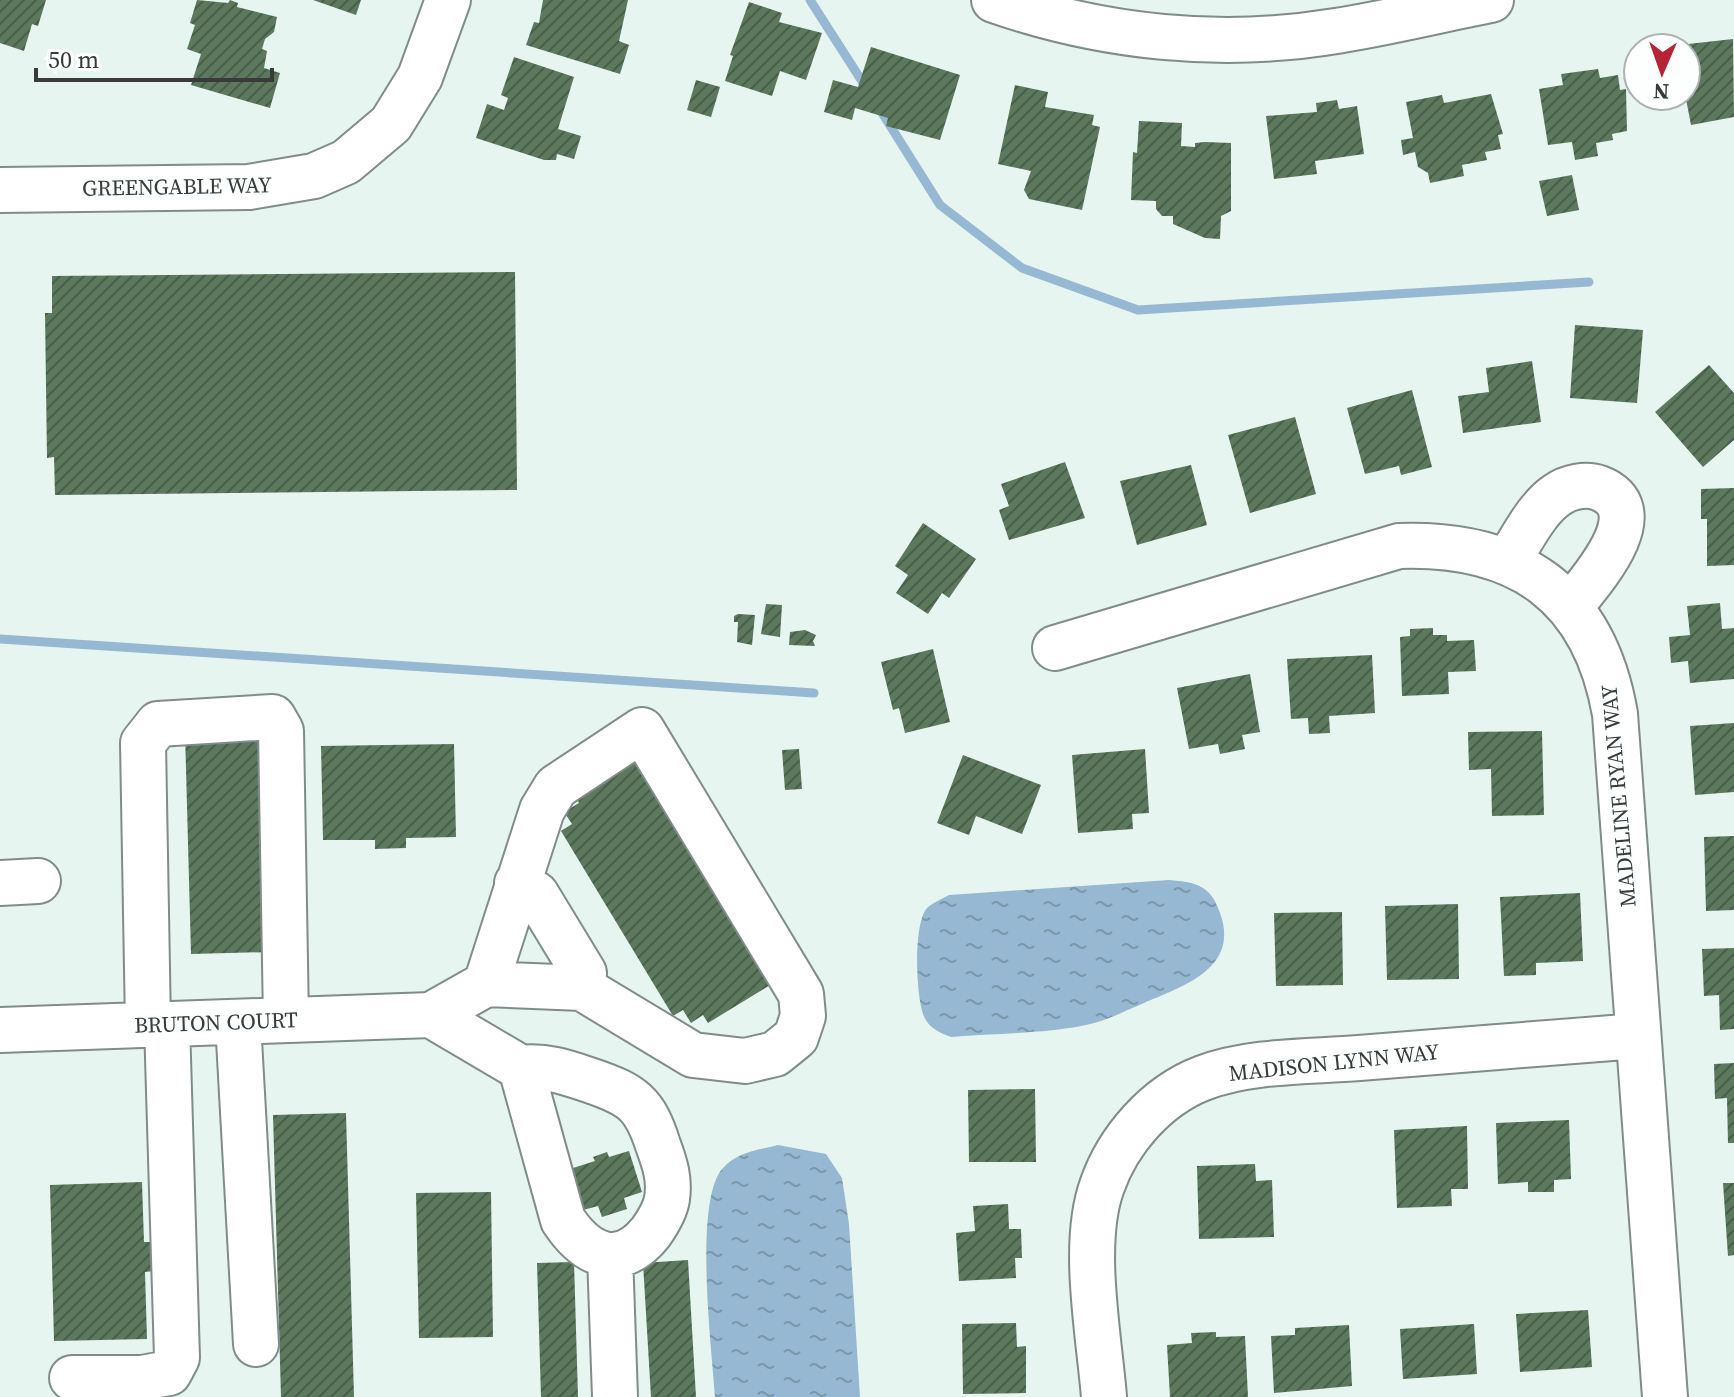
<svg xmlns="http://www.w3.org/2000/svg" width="1734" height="1397" viewBox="0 0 1734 1397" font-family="'Source Serif 4',serif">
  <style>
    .water { fill: url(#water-ripples) }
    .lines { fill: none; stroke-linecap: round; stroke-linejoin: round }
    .stream { stroke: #96b8d2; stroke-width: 9 }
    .building { fill: url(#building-hatch) }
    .minor-casing { stroke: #808c89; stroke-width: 48 }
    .minor { stroke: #fff; stroke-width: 44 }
    .labels { text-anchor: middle; stroke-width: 8; stroke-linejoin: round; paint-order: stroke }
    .street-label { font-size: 22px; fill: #373c3a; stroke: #fcfffe }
  </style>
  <defs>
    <pattern id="water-ripples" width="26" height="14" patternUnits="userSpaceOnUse" patternTransform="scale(2)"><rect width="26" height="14" fill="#96b8d2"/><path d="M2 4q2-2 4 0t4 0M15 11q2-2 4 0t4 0" fill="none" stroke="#7b97ab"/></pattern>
    <pattern id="building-hatch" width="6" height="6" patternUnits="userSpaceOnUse" patternTransform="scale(2)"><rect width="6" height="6" fill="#5c785d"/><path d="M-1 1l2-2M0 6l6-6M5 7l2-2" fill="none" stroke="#495e4a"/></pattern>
  </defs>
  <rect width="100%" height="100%" fill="#e7f5f1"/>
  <!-- water -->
  <path class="water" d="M1169,880c28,2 42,6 51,33 20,55 -36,73 -76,90 -19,8 -38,18 -58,22 -43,9 -91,8 -135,12 -13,-5 -23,-9 -28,-23 -7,-20 -10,-90 4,-106 5,-5 15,-9 22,-13z
    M778,1145l48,9 16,24 7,46 11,173h-145c-3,-47 -22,-197 8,-229 14,-16 36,-18 55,-23z"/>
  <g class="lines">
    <!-- stream -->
    <path class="stream" d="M810,0l57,89
      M879,108l61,97 82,63 116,42 451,-28
      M0,639l814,54"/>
  </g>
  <!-- building -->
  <path class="building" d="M0,0h46l-8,26 -6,-2 -8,27 -24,-8z
    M197,0l31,3 2,-3 8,3 -1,4 40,10 -3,15 -9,7 -3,10 5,2 -3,17 16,5 -10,35 -79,-23 10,-31 -14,-5 8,-24 -5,-2z
    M313,0h48l-5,15z
    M543,0h85l-9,41 10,4 -9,29 -94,-29 8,-23 5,1z
    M749,2l33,11 -3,9 43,11 -16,47 -26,-9 -8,25 -47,-15 8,-25 -3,-1z
    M1733,39l1,78 -43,8 -5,-26 -11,2 -1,-5h12v-48l-16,-2z
    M871,47l89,28 -20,65 -54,-14 2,-8 -33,-10 -3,12 -28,-8 9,-32 25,7z
    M514,57l60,20 -16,52 23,7 -7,23 -17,-5 -1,6h-12l-68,-22 11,-34 17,6 4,-12 -7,-3z
    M1598,69l2,9 18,-3 2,15 6,-1 1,42 -15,3 1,6 -17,3 2,13 -23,4 -3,-18 -24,3 -9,-56 24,-4 -2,-11z
    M696,80l24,7 -9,30 -24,-7z
    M1015,85l33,7 -3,15 49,8 -2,10 8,2 -18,83 -53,-11 -5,-9 7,-19 -33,-7z
    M1491,94l12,40 -5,1 3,14 -16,3 2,8 -25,5 2,11 -34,7 -2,-10 -10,-6 -3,-15 -12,3 -2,-15 12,-2 -7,-36 36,-7 2,8z
    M1337,100l2,9 18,-3 7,48 -49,7 2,13 -43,5 -8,-63 51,-4 -1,-9z
    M1139,121l43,2 -1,23 14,1v-4l10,-1 26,1v68l-10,5 -1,23 -15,-1 -32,-14v-8h-11l-6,-7v-8l-25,-1 2,-48 4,1z
    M1572,175l7,35 -32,6 -8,-35z
    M515,272l2,218 -462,5 -1,-38 -7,1 -2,-145h7v-37z
    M1575,325l68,5 -6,73 -67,-5z
    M1532,361l9,61 -78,11 -5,-37 31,-4 -3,-24z
    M1709,365l25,28v47l-31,27 -48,-55z
    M1412,390l20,77 -31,8 -2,-9 -34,8 -18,-66z
    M1295,417l21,77 -66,19 -22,-78z
    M1065,462l20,56 -76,22 -10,-30 10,-4 -8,-22z
    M1191,465l16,60 -70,20 -17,-64z
    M1734,488v77l-27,1v-47h-6v-30z
    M923,523l53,36 -27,39 -7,-5 -14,21 -32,-21 12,-18 -13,-9z
    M1720,603l2,26 12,-1v51l-44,4 -2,-22 -17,2 -2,-26 21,-2 -3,-29z
    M766,604l16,1 -2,32 -19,-3z
    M738,614l17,1 -3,30 -15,-3 1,-20h-4v-6z
    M1433,628v7h14v6l27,-1 2,31 -28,1 1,22 -47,2 -2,-59 10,-1v-7z
    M805,630l11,5 -3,6 2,5 -26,-1 1,-13z
    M933,649l17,73 -45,11 -6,-25 -6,2 -12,-48z
    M1372,655l3,58 -46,3 1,17 -21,1 -1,-16 -17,1 -4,-60z
    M1250,674l10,58 -18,3 3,14 -25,5 -2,-10 -29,5 -12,-61z
    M1734,723v69l-39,3 -5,-69z
    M262,730l7,222 -78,2 -6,-222z
    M1542,731l2,84 -52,1 -1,-47 -22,1 -1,-38z
    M454,744l2,93 -50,1v10l-31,1v-9h-52l-2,-94z
    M799,749l3,40 -17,1 -3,-40z
    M1145,749l4,64 -17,1 1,15 -55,4 -6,-78z
    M637,755l138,227 -67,41 -5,-8 -12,8 -8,-13 -10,6 -112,-185 11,-7 -8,-12 15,-9 -5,-10z
    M963,755l78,30 -19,49 -46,-18 -7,19 -32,-12z
    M1734,836v74l-28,1 -2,-74z
    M1580,893l3,68 -47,2v12l-32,1 -4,-79z
    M1458,904l1,75 -72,1 -2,-74z
    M1342,912l1,73 -67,1 -2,-73z
    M1734,948v81l-14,1 -1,-35 -15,1 -2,-47z
    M1734,1063v80h-6l-1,-45 -12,1 -1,-35z
    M1035,1089l1,73h-67l-1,-72z
    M346,1113l8,284h-73l-8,-282z
    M1569,1120l2,59 -17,1v12h-26v-10l-30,2 -2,-61z
    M1467,1126l1,63h-17l1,17 -55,2 -3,-78z
    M629,1151l13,41 -18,6 3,11 -25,8 -4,-11 -15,4 -13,-41 25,-8 -2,-4 14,-5 2,5z
    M1255,1164l1,17 16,-1 2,57 -75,2 -2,-73z
    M142,1182l2,60h9l1,29 -9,1 2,67 -93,2 -4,-156z
    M1723,1183h11v72l-6,1z
    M491,1192l2,145 -74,1 -3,-145z
    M1008,1204l1,25h12l1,29h-7l1,20 -57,3 -3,-48 19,-2 -2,-25z
    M688,1260l8,137h-45l-8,-134z
    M574,1262l4,135h-37l-4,-134z
    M1588,1310l4,57 -72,5 -4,-58z
    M1016,1323l1,24 9,-1v47l-63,1 -1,-70z
    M1474,1324l3,50 -74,5 -3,-50z
    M1349,1325l3,61 -78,7 -3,-57 24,-1v-7z
    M1216,1332v5l29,-1 3,61h-78l-3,-52 25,-2 -1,-10z"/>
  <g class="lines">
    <defs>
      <path id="minor" d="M994,0c109,38 227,50 342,31 52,-8 103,-21 155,-31
        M0,190l249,-3 65,-11 32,-14 45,-38 29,-47 28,-77
        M1508,560c14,-20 28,-51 49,-65 11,-8 29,-12 42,-7 57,22 -9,94 -29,119
        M1055,648l344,-102c120,-4 195,48 216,168l50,683
        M0,883l38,-2
        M517,883l19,11 48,79 -2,15
        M431,1015l90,53 42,152c24,36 57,51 88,12 7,-10 14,-21 16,-33 3,-20 -2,-35 -9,-54 -13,-41 -25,-50 -66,-64 -24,-8 -45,-16 -71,-13
        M238,1022l18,322
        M148,1025l-5,-282 15,-19 115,-7 8,14 5,289
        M0,1030l431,-15 55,-31 96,4 111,67 52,6 30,-7 21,-17 7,-21 -2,-22 -159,-264 -86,57 -14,23 -56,174
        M610,1255l5,142
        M72,1378h70l27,-5 8,-15 -10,-334
        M1104,1397c-5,-62 -23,-153 -2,-211 16,-46 54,-90 101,-108 48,-18 105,-16 156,-20 93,-7 185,-15 278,-22"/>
    </defs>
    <!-- minor casing -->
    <use href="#minor" class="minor-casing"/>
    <!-- minor -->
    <use href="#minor" class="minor"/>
  </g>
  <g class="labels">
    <!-- street labels -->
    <g class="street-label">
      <text transform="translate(177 186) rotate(-1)" y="8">GREENGABLE WAY</text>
      <text transform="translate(1618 796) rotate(-95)" y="8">MADELINE RYAN WAY</text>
      <text transform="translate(216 1022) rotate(-2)" y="8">BRUTON COURT</text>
      <text transform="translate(1334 1062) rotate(-6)" y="8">MADISON LYNN WAY</text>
    </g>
  </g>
  <!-- north arrow -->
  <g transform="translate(1662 72) rotate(182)"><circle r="38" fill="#fcfffe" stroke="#adb1b0" stroke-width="2"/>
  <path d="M0-6L14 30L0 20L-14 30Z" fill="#b6243a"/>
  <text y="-12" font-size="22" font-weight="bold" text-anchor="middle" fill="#373c3a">N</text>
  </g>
  <!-- scale -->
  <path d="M36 68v12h236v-12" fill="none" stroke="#373c3a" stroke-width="4"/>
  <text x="48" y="68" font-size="24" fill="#373c3a" stroke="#fcfffe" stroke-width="6" paint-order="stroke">50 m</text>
</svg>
